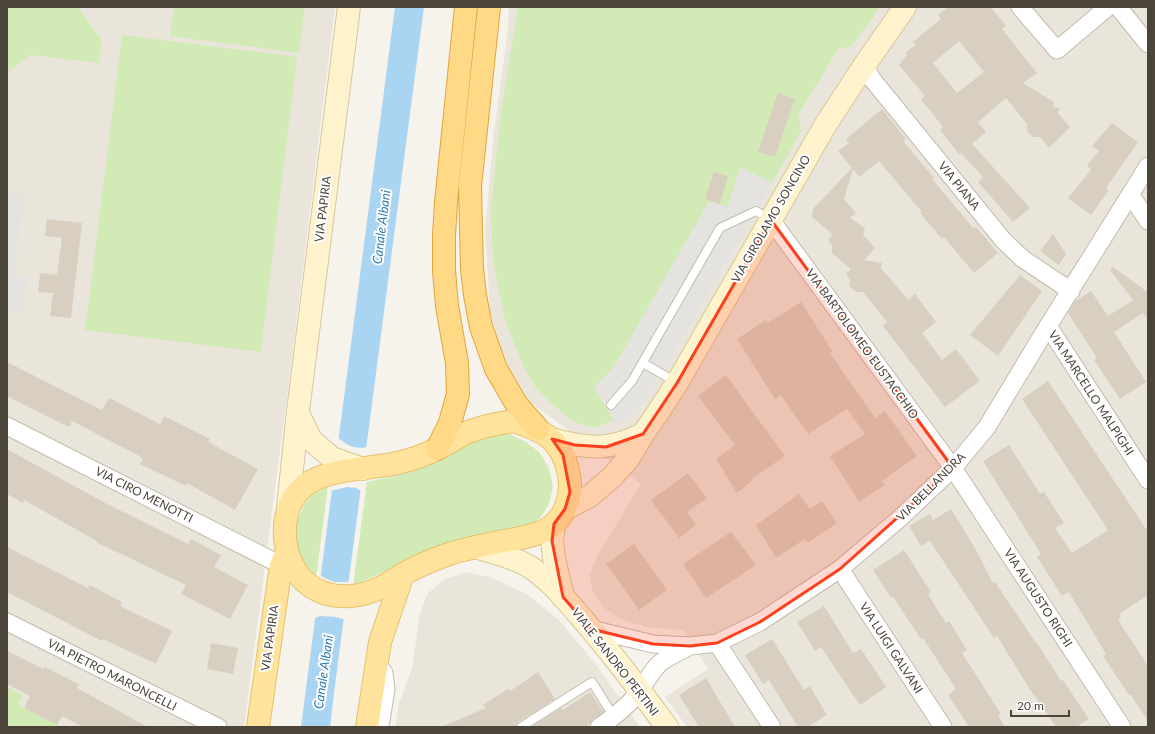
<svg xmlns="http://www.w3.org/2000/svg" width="1155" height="734" viewBox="0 0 1155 734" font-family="Lato,sans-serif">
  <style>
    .residential { fill: #eae5da }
    .green { fill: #d2eab5 }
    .parking { fill: #e5e3e0 }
    .water { fill: #a9d4f2 }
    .pier { fill: #f6f3ec }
    .building { fill: #d8cfc1; fill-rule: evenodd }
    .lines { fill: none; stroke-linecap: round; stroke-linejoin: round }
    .service-casing { stroke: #c2bbae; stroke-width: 10 }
    .minor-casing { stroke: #c2bbae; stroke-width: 19 }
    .secondary-casing { stroke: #d6c79b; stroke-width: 24 }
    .primary-casing { stroke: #e6c16a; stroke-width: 24 }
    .trunk-casing { stroke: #e0a43c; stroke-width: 24 }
    .service { stroke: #fff; stroke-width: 8 }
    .minor { stroke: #fff; stroke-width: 17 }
    .secondary { stroke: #fff3cd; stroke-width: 22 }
    .primary { stroke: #ffe39c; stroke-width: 22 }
    .trunk { stroke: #ffd985; stroke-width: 22 }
    .marked { fill: #fc3f1d; fill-opacity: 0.2; stroke: #fc3f1d; stroke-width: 3; stroke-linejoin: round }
    .labels { text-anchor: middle; stroke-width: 4; stroke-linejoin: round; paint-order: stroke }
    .street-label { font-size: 12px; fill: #4b4439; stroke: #fff }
    .water-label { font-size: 13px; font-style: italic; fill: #2e7ab2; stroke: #fff }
  </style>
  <rect width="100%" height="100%" fill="#f6f3ec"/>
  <!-- residential -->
  <path class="residential" d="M7,7h328l-46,374 -45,346h-237z
    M509,7h639v720h-461l-22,-30 43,-28 -25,-39 -37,-3 -25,-8 -17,-11 -11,-15 -3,-17 7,-20 44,-72 -112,-83 -28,-48 -11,-42 -5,-81 9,-99 14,-101z
    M465,572l25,5 38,18 31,25 35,42 46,65h-245l4,-23 13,-36 8,-55 8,-20 16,-13z"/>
  <!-- green -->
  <path class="green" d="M7,7h71l24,34 -3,22 -68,-8 -24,18z
    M174,7h131l-6,46 -129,-17z
    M518,7h362l-29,40 -12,1 -41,67 4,15 -30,53 -32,-16 -12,40 -19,-5 -95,165 -20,20 20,33 -17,7 -10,-1 -14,-5 -20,-16 -17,-17 -15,-27 -16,-41 -12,-59 -2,-54 9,-87z
    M122,35l175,22 -36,295 -176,-22z
    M510,434l16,8 13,10 10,16 4,19 -4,17 -9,14 -22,14 -109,28 -56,26 14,-104 37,-8 43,-17 31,-18 14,-4z
    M328,486l-12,92 -5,-4 -13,-23 -3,-17 2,-12 8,-19 7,-8z
    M7,687l16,8 -5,10 44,22h-55z"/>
  <!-- parking -->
  <path class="parking" d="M740,167l32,16 -111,191 -15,23 -14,17 -15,12 -23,-39 20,-20 95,-165 19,5z
    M7,193l18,3 -12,78 15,4 -7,35 -14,-6z"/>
  <!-- water -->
  <path class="water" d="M395,7h29l-90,686 -4,34h-29z"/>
  <!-- pier -->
  <path class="pier" d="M337,437l9,7 7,3 10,1 6,-2 -6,46 -7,-4 -9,-1 -17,4z
    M319,574l5,4 11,4h10l6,-1 -5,39 -10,-3 -16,-1 -7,3z"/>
  <!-- building -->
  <path class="building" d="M948,7h43l15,19 -4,3 35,44 -14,10 31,19 -1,5 7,1 -2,5 12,14 -21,21 -9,-11h-7l-6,-6v-7l-21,-26 -28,24 8,10 -14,12 58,64 -17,14 -35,-40 5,-5 -22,-24 -2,1 -19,-24 3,-3 -22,-28 4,-3 -26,-31 8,-10 -2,-2 11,-8 -3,-3 28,-23 -3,-4zM959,41l25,31 -27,21 -24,-30z
    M778,93l17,6 -20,58 -17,-5z
    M882,109l24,30 -3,2 31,37 -2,1 42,50 2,-2 22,26 -24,20 -30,-36 -2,2 -22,-26 2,-1 -43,-51 -20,16 -6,-8 -9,30 12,14 -6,5 15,10 -2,7 12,13 -11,12 18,3 -1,5 27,32 7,-6 21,28 -14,11 20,27 14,-11 24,32 -35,26 -62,-81 4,-4 -24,-30h-7l-7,-6 1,-7 -4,-5 5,-5 -19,-16v-8l-4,-5 5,-5 -21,-18 1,-8 39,-41 -14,-17 11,-8 -3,-4z
    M1112,123l26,19 -32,46 3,2 -18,25 -23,-17 23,-28 -4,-5 12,-14 -7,-5z
    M714,172l14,4 -8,28 -15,-5z
    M47,219l35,4 -11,95 -21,-2 3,-23 -15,-1 2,-19 17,2 5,-37 -17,-2z
    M1053,234l13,20 -7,11 -19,-14z
    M1113,267l33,24 2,-1v30l-5,-7 -29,19 32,50 -26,17 -26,-39 3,-2 -29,-45 6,-11 17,-11 17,25 25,-16 -23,-30z
    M1020,275l22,16 -44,65 -28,-21z
    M801,302l32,50 -3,1 45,65 10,-7 32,45 -35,25 3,4 -26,17 -29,-46 35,-22 -18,-25 -39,25 -27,-39 -6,4 -38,-60 29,-19 2,3z
    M7,362l95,48 7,-12 51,26 4,-8 46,23 -2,3 50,27 -23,41 -48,-27 -1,3 -46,-22 3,-6 -71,-37 -3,6 -62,-31z
    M726,375l59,81 -33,23 1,1 -16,13 -21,-34 19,-14 -37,-49z
    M1048,381l100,151v63l-29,19 2,4 -3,2 30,46v55l-18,-27 -1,1 -26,-39 3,-2 -37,-62 -7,4 -25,-39 4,-3 -58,-93 26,-16 31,49 4,-2 20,31 -9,5 17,25 36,-23 -86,-131z
    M7,449l100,55 81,40 3,-5 30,16 -7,12 34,18 -18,34 -49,-25 5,-9 -90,-43 1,-1 -73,-41 -1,3 -16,-9z
    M688,473l19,25 -20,14 9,13 -17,13 -28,-38z
    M799,494l11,15 12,-8 15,22 -29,20 -3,-4 -29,19 -20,-33z
    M951,509l24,39 18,35 2,-1 41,61h1l24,38 2,-1 26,39 -13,8h-20l-27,-39 -32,-52 -3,2 -64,-97 -9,5 -12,-20 21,-12 3,6z
    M731,532l25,33 -50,33 -23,-34z
    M634,544l33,46 -28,20 -33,-46z
    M7,547l81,41 2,-3 32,17 -2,4 52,25 -16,33 -53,-25 -1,2 -95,-49z
    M904,550l27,42 -3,2 9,15 9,14 3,-2 18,29 -5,3 39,61 -3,2 7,11h-36l-21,-32 8,-6 -33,-51 -2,1 -28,-42 -2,1 -18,-28z
    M824,606l29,47 8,-4 25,38 -26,18 -39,-58 -6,4 -18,-29z
    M772,639l32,51 6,-4 17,29 -19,12h-10l-29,-47 -6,4 -18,-29z
    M211,643l27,5 -5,26 -26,-5z
    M7,651l36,18 2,-2 34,17 -2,4 71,39h-65l-21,-11 -5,9 -33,-17 6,-12 -23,-12z
    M538,672l17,27 -37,23 -2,5h-75l45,-19 -3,-3 25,-16 2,2z
    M706,678l29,49h-36l-20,-32z
    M590,692l14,20 -11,7 -3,5 -5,3h-54l30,-19 2,2z"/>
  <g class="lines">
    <defs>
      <path id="service" d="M643,363l33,19
        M611,405l21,-24 88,-153 36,-17 15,9
        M521,727l71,-45 22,35"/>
      <path id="minor" d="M1020,7l37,43 51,-43
        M1118,7l30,37
        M864,66l8,13 131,161 20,19 48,32
        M1130,194l18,27
        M771,220l182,248 169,259
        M1048,326l100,154
        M7,426l274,139
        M840,569l103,158
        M7,622l211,105
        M591,629l62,15 37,2 27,-3 43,-21 80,-53 59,-50 54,-51 34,-41 61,-101 100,-160
        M717,643l55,84
        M376,662l8,11 2,16 -6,38
        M599,727c15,-10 30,-21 41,-37 7,-9 12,-20 20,-27 9,-7 21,-12 30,-17"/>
      <path id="secondary" d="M298,413l13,27 21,18 31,11
        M552,439c36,10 57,12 91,-5
        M288,508l10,-97 51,-404
        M565,509l25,-13 22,-19 16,-18 15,-25 14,-20 20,-31 149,-259 38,-58 41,-59
        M554,524l-2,17 2,17 9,39
        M476,547c18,6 38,10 54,20 20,13 35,32 50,49 31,36 59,73 87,111"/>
      <path id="primary" d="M514,421c29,10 46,17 54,49 6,24 -2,52 -27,62 -13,6 -28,7 -42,10 -16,3 -32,7 -47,11 -21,7 -42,16 -60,28 -45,30 -101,16 -107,-43 -1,-16 2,-32 12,-45 21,-26 70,-23 100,-30 14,-3 30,-9 42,-15 10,-5 19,-11 29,-16 15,-6 31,-9 46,-11z
        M258,727l23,-162 6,-14
        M367,727l13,-85 23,-68"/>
      <path id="trunk" d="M489,7l-19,179 2,83 3,26 6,32 15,42 21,36 21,24
        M437,449l13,-26 8,-29 -1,-31 -10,-57 -3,-36v-34l2,-34 20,-195"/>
    </defs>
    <!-- service casing -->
    <use href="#service" class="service-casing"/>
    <!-- minor casing -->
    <use href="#minor" class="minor-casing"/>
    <!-- secondary casing -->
    <use href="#secondary" class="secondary-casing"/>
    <!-- primary casing -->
    <use href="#primary" class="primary-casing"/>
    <!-- trunk casing -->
    <use href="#trunk" class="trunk-casing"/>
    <!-- service -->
    <use href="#service" class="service"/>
    <!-- minor -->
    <use href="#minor" class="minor"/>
    <!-- secondary -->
    <use href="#secondary" class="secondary"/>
    <!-- primary -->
    <use href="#primary" class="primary"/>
    <!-- trunk -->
    <use href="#trunk" class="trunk"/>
  </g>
  <!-- marked area -->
  <path class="marked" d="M771,220l182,248 -113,101 -80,53 -43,21 -27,3 -37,-2 -62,-15 -28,-32 -11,-56 2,-17 11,-15 5,-17 -7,-37 -11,-16 23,6 31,2 37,-13 34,-51z"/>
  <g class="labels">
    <!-- street labels -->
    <g class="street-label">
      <text transform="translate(959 186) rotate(51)" y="4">VIA PIANA</text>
      <text transform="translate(323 209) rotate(-83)" y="4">VIA PAPIRIA</text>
      <text transform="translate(771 219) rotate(-60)" y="4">VIA GIROLAMO SONCINO</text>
      <text transform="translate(862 344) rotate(54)" y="4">VIA BARTOLOMEO EUSTACCHIO</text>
      <text transform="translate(1091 393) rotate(57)" y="4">VIA MARCELLO MALPIGHI</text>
      <text transform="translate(931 487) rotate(-45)" y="4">VIA BELLANDRA</text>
      <text transform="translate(144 495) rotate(27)" y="4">VIA CIRO MENOTTI</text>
      <text transform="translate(1038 598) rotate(57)" y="4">VIA AUGUSTO RIGHI</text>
      <text transform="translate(270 638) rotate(-82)" y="4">VIA PAPIRIA</text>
      <text transform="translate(891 648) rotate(57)" y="4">VIA LUIGI GALVANI</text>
      <text transform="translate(615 662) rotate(52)" y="4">VIALE SANDRO PERTINI</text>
      <text transform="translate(112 675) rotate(27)" y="4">VIA PIETRO MARONCELLI</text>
    </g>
    <!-- water labels -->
    <g class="water-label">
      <text transform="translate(381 227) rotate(-83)" y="5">Canale Albani</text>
      <text transform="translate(323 672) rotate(-82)" y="5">Canale Albani</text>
    </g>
  </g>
  <!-- border -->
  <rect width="1155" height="734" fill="none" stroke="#4b4439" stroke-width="16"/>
  <!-- scale -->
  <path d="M1011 710v6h58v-6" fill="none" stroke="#4b4439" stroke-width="2"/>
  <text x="1017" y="710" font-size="12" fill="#4b4439" stroke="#ffffff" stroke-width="3" paint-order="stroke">20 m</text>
</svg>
